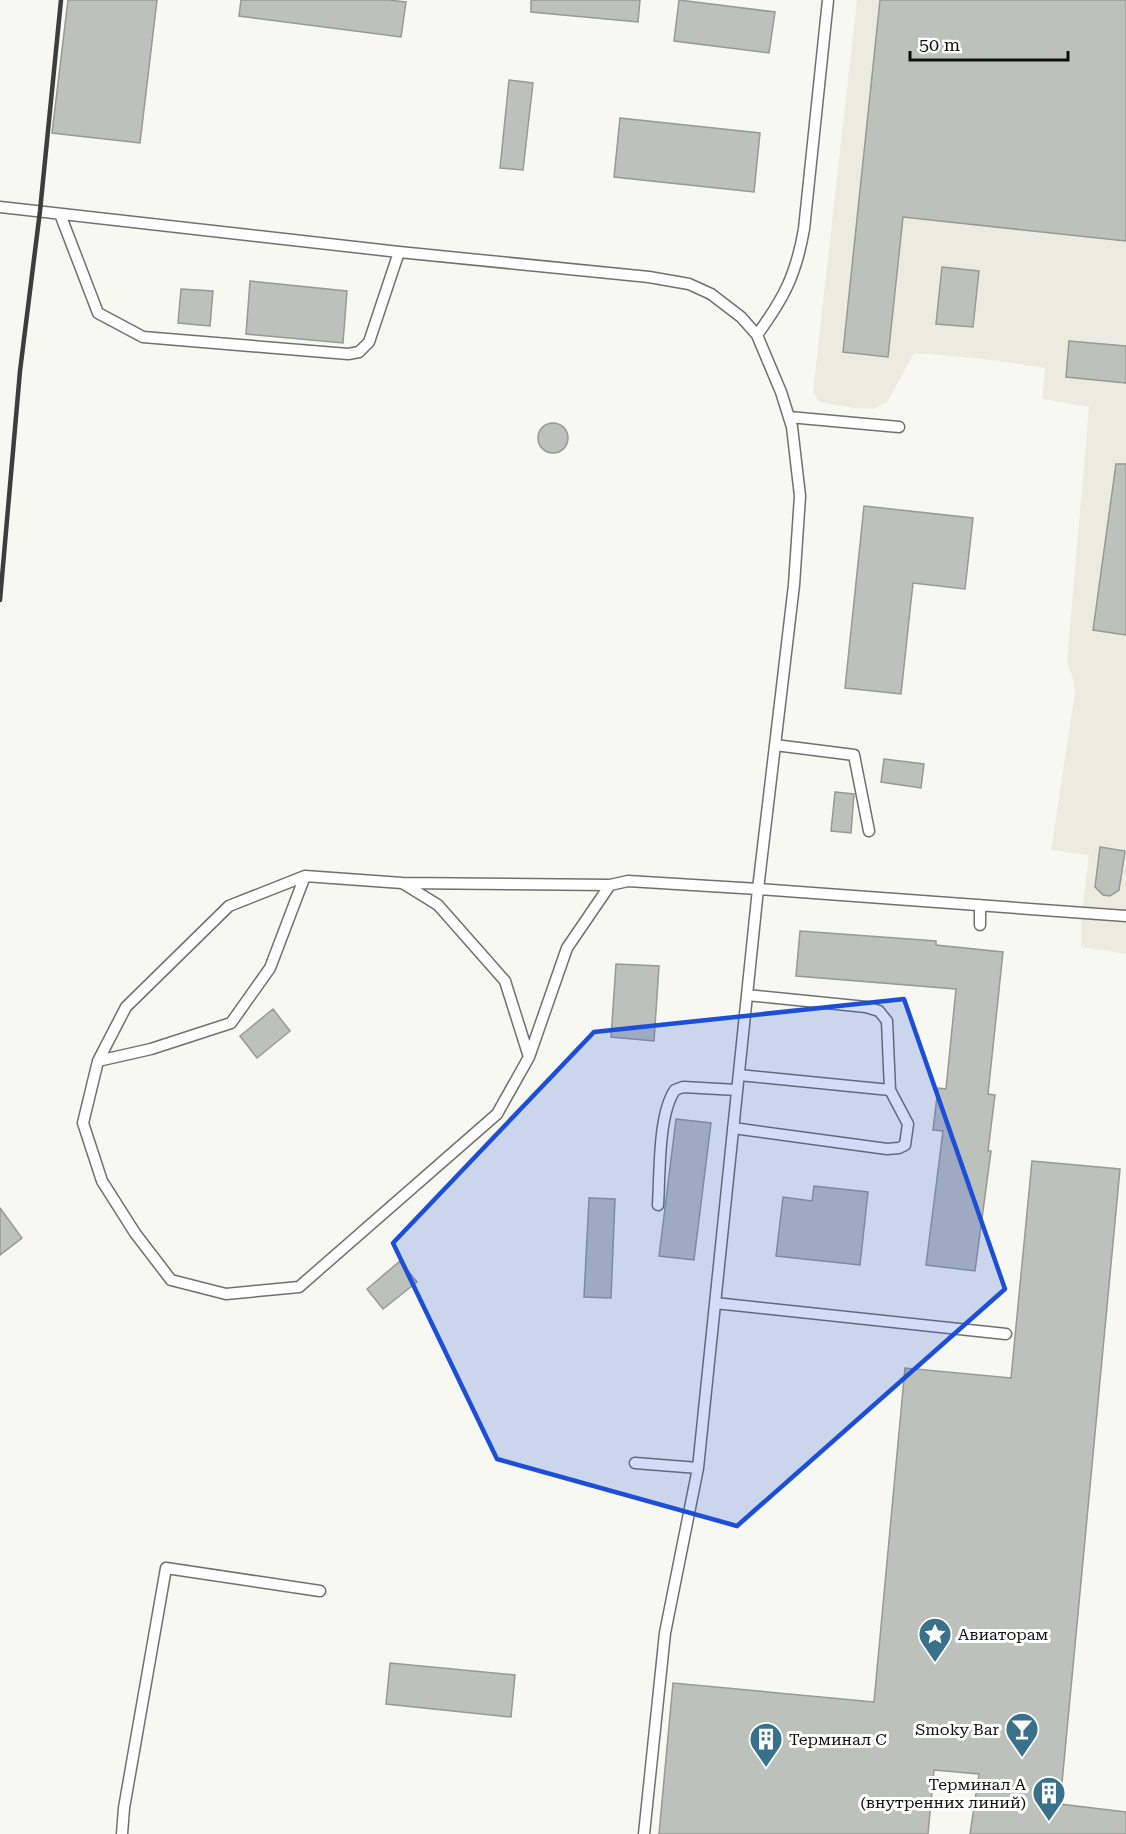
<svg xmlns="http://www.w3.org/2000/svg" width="1126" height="1834" viewBox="0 0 1126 1834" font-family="'Roboto Serif',serif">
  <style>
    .built { fill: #ebecdf }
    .building { fill: #bdc1bc; stroke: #969994; stroke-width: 1.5 }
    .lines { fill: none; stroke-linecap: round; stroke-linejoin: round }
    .lane-casing { stroke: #70716c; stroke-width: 13 }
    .lane { stroke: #fff; stroke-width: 10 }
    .rail { stroke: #3d3e3b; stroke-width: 4.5 }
    .marked { fill: #1d4ed8; fill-opacity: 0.2; stroke: #1d4ed8; stroke-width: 4.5; stroke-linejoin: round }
    .labels { text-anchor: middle; stroke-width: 6; stroke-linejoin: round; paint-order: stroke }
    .poi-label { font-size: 16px; fill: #0f0f0d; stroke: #fff; text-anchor: start }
  </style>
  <rect width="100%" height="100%" fill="#f7f8f2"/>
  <!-- built -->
  <path class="built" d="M857,0h269v954l-45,-7 1,-34 7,-58 -38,-5 24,-158 -1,-10 -7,-20 22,-255 -47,-8 3,-31 -61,-9 -70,-6 -27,49 -14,7 -18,-1 -36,-6 -6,-10z"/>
  <!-- building -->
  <path class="building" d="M68,0h89l-17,143 -88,-10z
    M241,0h147l18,2 -5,35 -162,-21z
    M531,0h109l-2,22 -107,-10z
    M679,0l96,12 -6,41 -95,-12z
    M880,0h246v241l-223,-24 -15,140 -45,-5z
    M509,80l24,3 -10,87 -23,-2z
    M620,118l140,15 -6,59 -140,-15z
    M942,267l37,4 -6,56 -37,-3z
    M250,281l97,10 -4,52 -97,-9z
    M181,289l32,2 -3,35 -32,-3z
    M1069,341l57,5v37l-60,-6z
    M538 438a15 15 0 1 1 30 0a15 15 0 1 1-30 0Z
    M1116,464h10v171l-33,-5z
    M864,506l109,12 -8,71 -52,-6 -12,111 -56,-6z
    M884,759l40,5 -3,24 -40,-6z
    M835,792l19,2 -3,39 -20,-2z
    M1100,847l25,4 -6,39 -9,6 -7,-1 -8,-8z
    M800,931l136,10v4l67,7 -15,142 7,1 -7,56h3l-16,120 -49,-6 17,-134 -10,-1 5,-42 8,1 10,-100 -160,-13z
    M616,964l43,2 -5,75 -43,-4z
    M273,1009l17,22 -33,27 -17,-22z
    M676,1119l35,4 -17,137 -35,-4z
    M1032,1161l88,8 -60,635 66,8v22h-156l9,-60 -45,-4 -6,64h-269l14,-151 201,19 31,-334 106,10z
    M814,1186l54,6 -8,73 -84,-9 7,-59 29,4z
    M589,1198l26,1 -4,99 -27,-1z
    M0,1208l22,30 -22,17z
    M400,1261l17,21 -34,27 -16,-20z
    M390,1663l125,12 -4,42 -125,-13z"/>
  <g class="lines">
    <defs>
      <path id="lane" d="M0,207l399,45 250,25 40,7 22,10 30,23 16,18 24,57 11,35 8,69 -6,89 -36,304 -60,579 -33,165 -21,201
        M60,214l38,99 45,24 205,17 11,-2 10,-10 30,-90
        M757,335c27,-37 39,-60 47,-106l24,-229
        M789,417l110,10
        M775,745l79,10 15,76
        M404,884l34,21 67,76 24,76
        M610,885l-43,63 -38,109 -32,57 -198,173 -73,7 -55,-14 -36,-47 -33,-52 -19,-58 15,-62 28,-54 103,-101 76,-30 97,7 208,2 18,-4 130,8 368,27
        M980,905v20
        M747,995l119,12 13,4 8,10 3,69
        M98,1061l53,-12 80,-26 39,-55 35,-92
        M733,1128l154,21 12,-1 6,-3 3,-21 -18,-34 -151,-15
        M658,1205c2,-31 0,-91 17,-115l8,-3 54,3
        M715,1303l291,31
        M635,1463l63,5
        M122,1834l2,-26 42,-240 154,23"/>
    </defs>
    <!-- lane casing -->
    <use href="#lane" class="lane-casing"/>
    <!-- lane -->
    <use href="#lane" class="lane"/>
    <!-- rail -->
    <path class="rail" d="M0,600l20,-229 20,-160 21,-211"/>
  </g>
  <!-- marked area -->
  <path class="marked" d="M904,999l101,290 -268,237 -240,-67 -104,-216 201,-211z"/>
  <!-- icons -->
  <defs>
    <symbol id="sight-pin" viewBox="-11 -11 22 30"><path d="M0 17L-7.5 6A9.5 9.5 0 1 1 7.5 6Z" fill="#39718b" stroke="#fff"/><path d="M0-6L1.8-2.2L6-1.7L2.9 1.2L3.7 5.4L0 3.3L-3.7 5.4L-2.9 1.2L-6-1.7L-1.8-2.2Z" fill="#fff"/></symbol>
    <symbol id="bar-pin" viewBox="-11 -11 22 30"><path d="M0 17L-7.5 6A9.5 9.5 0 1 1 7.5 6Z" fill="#39718b" stroke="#fff"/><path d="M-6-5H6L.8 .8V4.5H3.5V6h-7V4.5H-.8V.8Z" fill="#fff"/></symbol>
    <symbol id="building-pin" viewBox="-11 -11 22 30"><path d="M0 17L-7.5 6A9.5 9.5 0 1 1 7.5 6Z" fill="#39718b" stroke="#fff"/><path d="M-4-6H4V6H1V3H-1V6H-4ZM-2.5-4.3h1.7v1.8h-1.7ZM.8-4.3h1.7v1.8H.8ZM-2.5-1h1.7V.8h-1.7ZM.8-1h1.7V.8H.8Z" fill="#fff"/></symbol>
  </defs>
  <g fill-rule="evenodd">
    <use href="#sight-pin" x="916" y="1615" width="38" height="52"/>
    <use href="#bar-pin" x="1003" y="1710" width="38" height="52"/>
    <use href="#building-pin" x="747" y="1720" width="38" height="52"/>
    <use href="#building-pin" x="1030" y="1774" width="38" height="52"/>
  </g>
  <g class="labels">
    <!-- poi labels -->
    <g class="poi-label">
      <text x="958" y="1640">Авиаторам</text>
      <text x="999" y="1735" text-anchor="end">Smoky Bar</text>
      <text x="789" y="1745">Терминал С</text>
      <text x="1026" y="1790" text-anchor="end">Терминал А<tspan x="1026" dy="18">(внутренних линий)</tspan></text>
    </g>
  </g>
  <!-- scale -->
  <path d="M910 51v9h158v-9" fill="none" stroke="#0f0f0d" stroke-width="3"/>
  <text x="919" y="51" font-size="18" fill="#0f0f0d" stroke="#ffffff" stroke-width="4.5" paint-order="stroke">50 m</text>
</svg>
